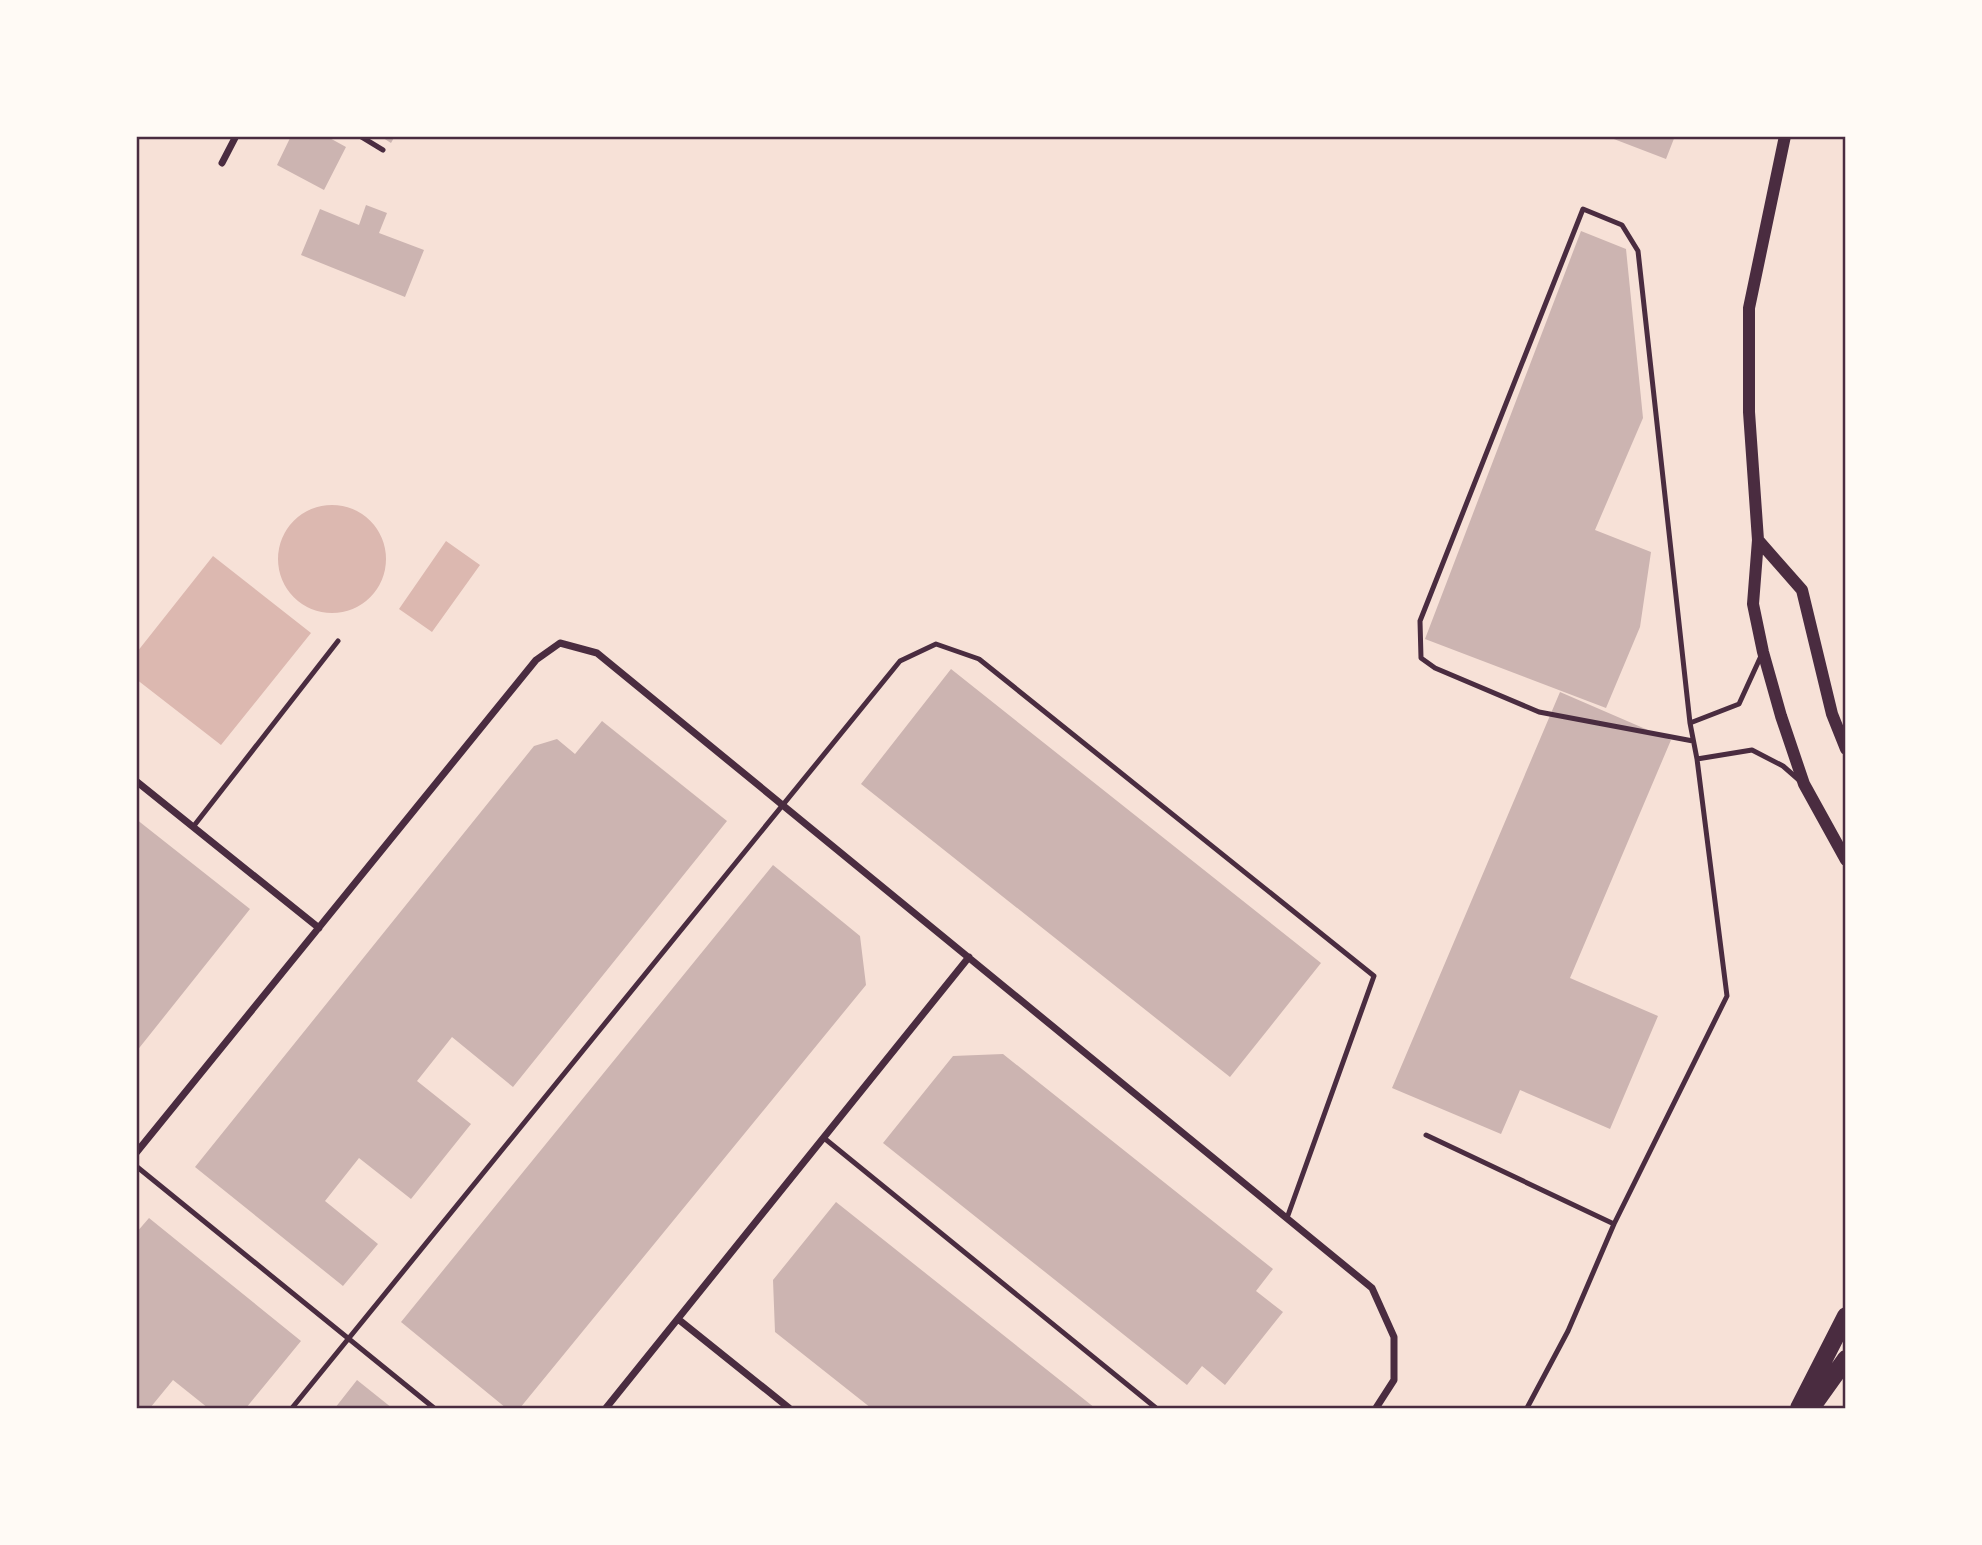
<svg xmlns="http://www.w3.org/2000/svg" width="1982" height="1545" viewBox="0 0 1982 1545" font-family="Karla,sans-serif">
  <style>
    .water { fill: #dcb8b0 }
    .building { fill: #ccb4b1 }
    .lines { fill: none; stroke-linecap: round; stroke-linejoin: round }
    .service { stroke: #4a2c40; stroke-width: 5 }
    .minor { stroke: #4a2c40; stroke-width: 7 }
    .tertiary { stroke: #4a2c40; stroke-width: 12 }
    .primary { stroke: #4a2c40; stroke-width: 18 }
    .neatline { fill: none; stroke: #4a2c40; stroke-width: 2.5 }
  </style>
  <rect width="100%" height="100%" fill="#f7e1d7"/>
  <!-- water -->
  <path class="water" d="M278 559a54 54 0 1 1 108 0a54 54 0 1 1-108 0Z
    M446,541l34,24 -48,67 -33,-23z
    M213,556l98,77 -90,112 -85,-66 1,-27z"/>
  <!-- building -->
  <path class="building" d="M291,136h35l20,11 -22,43 -47,-25z
    M380,136h15l-4,7z
    M1606,136h69l-9,23z
    M366,205l21,8 -8,20 45,17 -19,47 -104,-42 19,-46 39,16z
    M1581,231l45,18 17,169 -48,112 56,22 -11,75 -34,81 -181,-69z
    M951,669l370,294 -91,114 -369,-293z
    M1560,692l111,48 -101,238 88,38 -48,113 -90,-39 -19,44 -109,-46z
    M602,721l125,100 -214,266 -61,-50 -35,44 54,43 -60,75 -52,-41 -34,43 53,43 -35,42 -148,-119 339,-421 23,-7 18,15z
    M136,819l114,90 -114,143z
    M773,865l87,71 6,49 -346,423h-14l-105,-86z
    M1003,1054l270,215 -17,22 27,21 -58,73 -23,-19 -15,19 -304,-242 70,-87z
    M836,1202l259,206h-224l-96,-76 -2,-52z
    M149,1218l152,123 -55,67h-38l-35,-28 -23,28h-14v-175z
    M357,1380l35,28h-57z"/>
  <g class="lines">
    <!-- service -->
    <path class="service" d="M360,136l23,14
      M1690,723l49,-19 22,-48
      M1697,759l55,-9 31,16 16,14
      M193,827l145,-186
      M1426,1135l188,89
      M824,1138l332,270
      M136,1166l298,242
      M292,1408l608,-747 36,-17 43,15 395,317 -87,242
      M1527,1408l41,-77 46,-107 113,-228 -30,-237 -7,-36 -52,-472 -16,-26 -39,-16 -163,412 1,37 14,10 104,44 154,29"/>
    <!-- minor -->
    <path class="minor" d="M222,163l14,-27
      M136,781l183,147
      M136,1153l400,-493 24,-17 37,10 775,635 22,49v43l-18,28
      M678,1319l111,89
      M606,1408l363,-451"/>
    <!-- tertiary -->
    <path class="tertiary" d="M1785,136l-36,172v104l9,128 -5,64 10,48 18,64 23,68 42,76
      M1758,540l44,50 30,124 14,35"/>
    <!-- primary -->
    <path class="primary" d="M1799,1408l47,-92
      M1811,1408l35,-49"/>
  </g>
  <!-- border -->
  <rect width="1982" height="1545" fill="none" stroke="#fffaf5" stroke-width="276"/>
  <rect x="138" y="138" width="1706" height="1269" class="neatline"/>
</svg>
